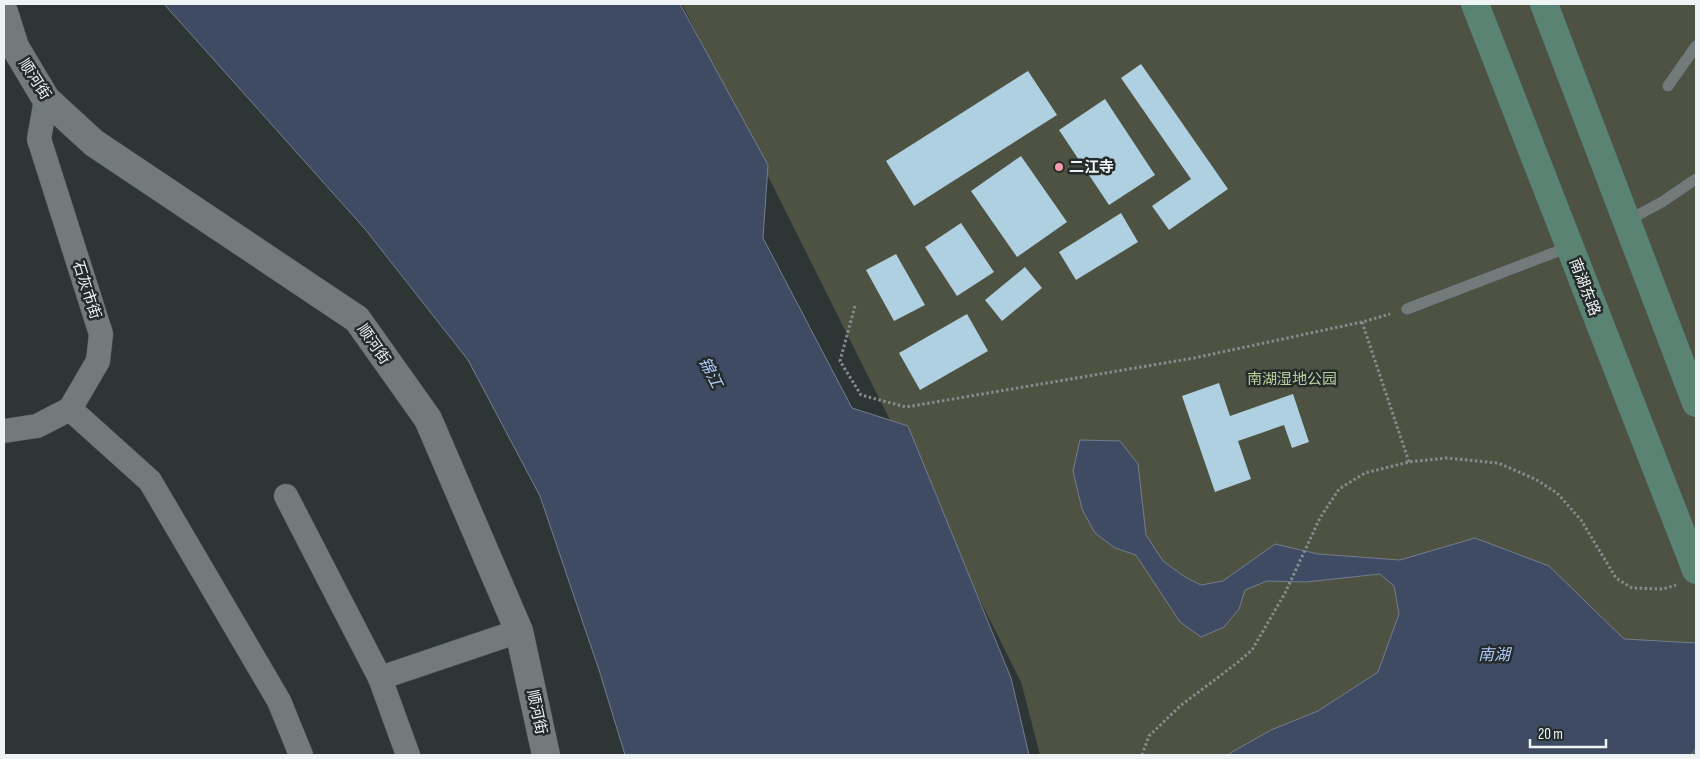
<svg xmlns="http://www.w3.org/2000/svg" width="1700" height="759" viewBox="0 0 1700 759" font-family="'Sofia Sans Condensed','Noto Sans SC',sans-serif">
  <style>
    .green { fill: #4d5243 }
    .water { fill: #3f4b62; stroke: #747d8e }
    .building { fill: #afd0e0 }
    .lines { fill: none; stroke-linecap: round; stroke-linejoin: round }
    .service-casing { stroke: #495050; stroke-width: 12 }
    .minor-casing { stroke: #495050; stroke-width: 25 }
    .tertiary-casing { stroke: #495050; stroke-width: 29 }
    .secondary-casing { stroke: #495050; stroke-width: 29 }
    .path { stroke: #868c8c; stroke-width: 3; stroke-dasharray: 2.5 2.5; stroke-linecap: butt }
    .service { stroke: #727a7a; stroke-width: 11 }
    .minor { stroke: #727a7a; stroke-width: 24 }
    .tertiary { stroke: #727a7a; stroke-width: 28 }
    .secondary { stroke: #5b8374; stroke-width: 28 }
    .poi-dot { fill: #f39aab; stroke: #242b2b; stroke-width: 2 }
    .labels { text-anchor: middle; stroke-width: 5; stroke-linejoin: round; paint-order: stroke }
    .street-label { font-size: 15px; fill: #eef3f3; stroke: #242b2b }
    .poi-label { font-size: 15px; font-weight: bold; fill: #eef3f3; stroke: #242b2b; text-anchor: start }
    .park-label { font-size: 15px; fill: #bbce9a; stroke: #242b2b }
    .water-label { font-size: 16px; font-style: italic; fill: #b0c9f9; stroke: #242b2b }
  </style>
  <rect width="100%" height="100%" fill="#2d3535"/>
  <!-- green -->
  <path class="green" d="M682,4h1014v751h-656l-19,-73z"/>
  <!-- water -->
  <path class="water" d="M164,4h516l88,161 -5,73 89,170 56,18 103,252 18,77h-404l-25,-82 -60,-177 -72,-136 -103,-131z
    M1080,440l40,1 18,23 8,71 17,26 22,16 16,8 22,-4 52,-37 43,10 82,6 75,-22 74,28 75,73 72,4v105l-5,7h-464l44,-25 47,-19 60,-39 21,-58 -5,-28 -14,-12 -74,8 -39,-1 -22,9 -6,19 -15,18 -23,10 -21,-15 -44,-67 -21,-7 -20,-15 -13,-24 -9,-38z"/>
  <!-- building -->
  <path class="building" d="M1141,64l87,125 -59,41 -17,-24 39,-27 -70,-101z
    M1028,71l29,44 -143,91 -28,-45z
    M1105,99l50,76 -46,30 -50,-75z
    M1021,156l46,66 -50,35 -46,-66z
    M1121,213l17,29 -62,38 -17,-28z
    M961,223l33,49 -37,24 -32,-49z
    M896,254l29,51 -31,16 -28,-51z
    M1025,267l17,21 -40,33 -17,-21z
    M967,314l21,37 -68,39 -21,-37z
    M1219,383l11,33 63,-22 16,48 -17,6 -8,-23 -46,16 13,38 -36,13 -33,-96z"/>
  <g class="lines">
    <defs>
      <path id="service" d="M1668,86l28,-40
        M1627,221l35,-19 34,-23
        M1407,309l162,-62"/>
      <path id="minor" d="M70,409l80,72 129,220 22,54
        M4,431l33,-5 33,-17 28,-48 3,-27 -62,-195 7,-40
        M286,496l94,182 139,-47
        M380,678l28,77"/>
      <path id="tertiary" d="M4,12l11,35 31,52 48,44 263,176 71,100 91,212 27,124"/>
      <path id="secondary" d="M1475,4l221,566
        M1544,4l152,399"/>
    </defs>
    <!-- service casing -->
    <use href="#service" class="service-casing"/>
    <!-- minor casing -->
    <use href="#minor" class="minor-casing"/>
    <!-- tertiary casing -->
    <use href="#tertiary" class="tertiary-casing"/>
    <!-- secondary casing -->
    <use href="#secondary" class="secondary-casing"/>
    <!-- path -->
    <path class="path" d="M855,306l-15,55 21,34 45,12 288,-49 168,-36 28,-8
      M1362,322l47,140
      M1142,755l7,-19 31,-30 57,-43 15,-13 33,-57 35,-75 19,-29 26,-16 44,-11 37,-4 52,5 37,16 22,14 24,27 35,58 16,10 31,1 13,-4"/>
    <!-- service -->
    <use href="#service" class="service"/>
    <!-- minor -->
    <use href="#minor" class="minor"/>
    <!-- tertiary -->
    <use href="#tertiary" class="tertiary"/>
    <!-- secondary -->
    <use href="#secondary" class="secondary"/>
  </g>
  <!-- markers -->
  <circle class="poi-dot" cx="1059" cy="167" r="5"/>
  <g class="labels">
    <!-- street labels -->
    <g class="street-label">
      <text transform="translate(35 79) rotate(57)" y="5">顺河街</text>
      <text transform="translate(1585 287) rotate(69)" y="5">南湖东路</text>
      <text transform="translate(87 290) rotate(72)" y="5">石灰市街</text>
      <text transform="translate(374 344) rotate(55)" y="5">顺河街</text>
      <text transform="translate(537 712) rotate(78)" y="5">顺河街</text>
    </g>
    <!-- poi labels -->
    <g class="poi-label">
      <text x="1069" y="172">二江寺</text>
    </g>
    <!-- park labels -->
    <g class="park-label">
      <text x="1292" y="384">南湖湿地公园</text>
    </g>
    <!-- water labels -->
    <g class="water-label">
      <text transform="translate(711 372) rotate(63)" y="6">锦江</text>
      <text x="1494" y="660">南湖</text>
    </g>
  </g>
  <!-- border -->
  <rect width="1700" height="759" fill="none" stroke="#eef3f3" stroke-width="10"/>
  <!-- scale -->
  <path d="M1530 739v8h76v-8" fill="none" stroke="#eef3f3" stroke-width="2.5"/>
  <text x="1538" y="739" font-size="15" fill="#eef3f3" stroke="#242b2b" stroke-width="4" paint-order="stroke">20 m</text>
</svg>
